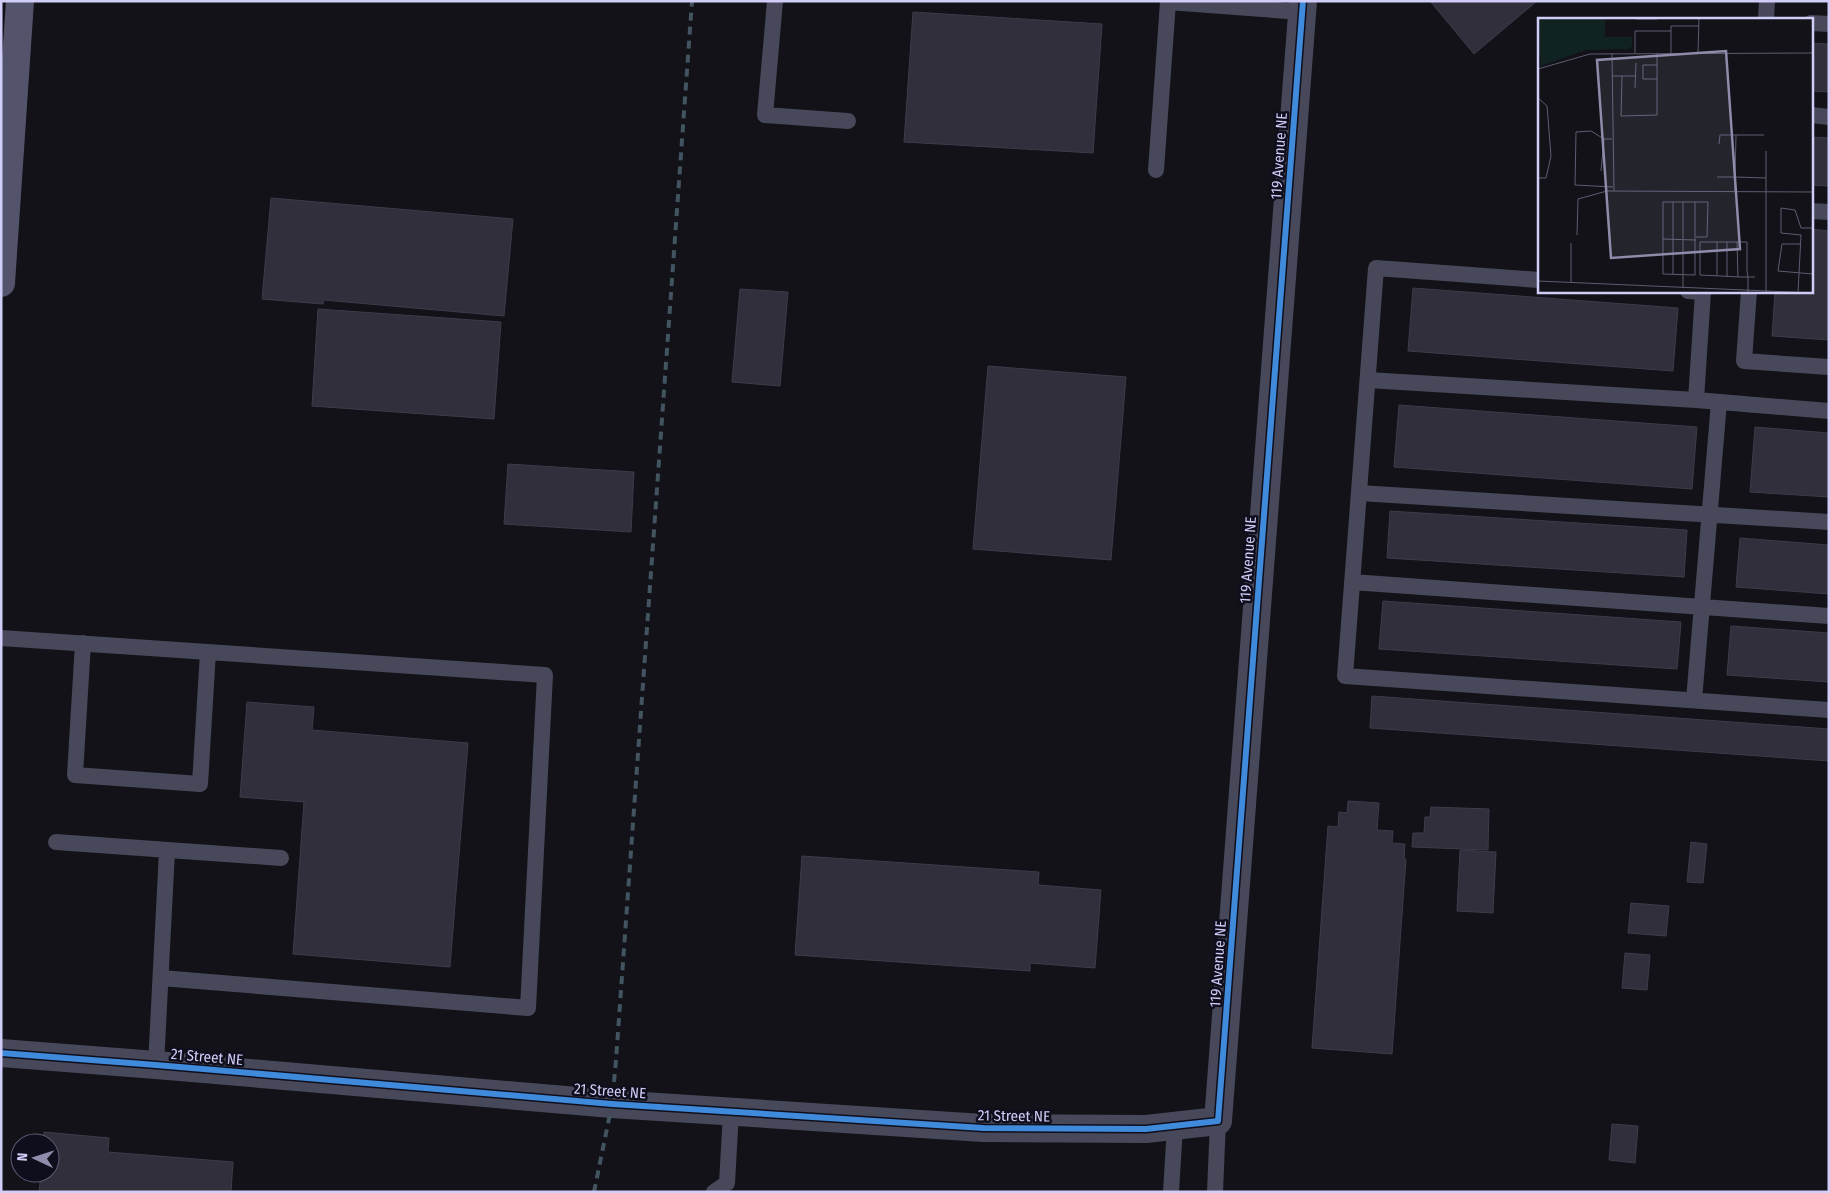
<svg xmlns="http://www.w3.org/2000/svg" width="1830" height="1193" viewBox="0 0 1830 1193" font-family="'Fira Sans Condensed',sans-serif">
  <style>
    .building { fill: #302f3b; stroke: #3d3c4b }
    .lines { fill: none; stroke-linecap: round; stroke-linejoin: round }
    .lane { stroke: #474859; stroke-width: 16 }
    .street { stroke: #474859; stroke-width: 28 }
    .secondary { stroke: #53546b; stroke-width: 28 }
    .rail { stroke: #41545f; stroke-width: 4; stroke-dasharray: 8 6; stroke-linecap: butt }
    .cycleway-casing { stroke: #0f0e1c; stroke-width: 9 }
    .cycleway { stroke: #408adc; stroke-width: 6 }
    .labels { text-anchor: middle; stroke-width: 5; stroke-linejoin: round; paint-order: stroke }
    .street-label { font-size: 15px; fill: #d0cef9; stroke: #0f0e1c }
    .inset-road { fill: none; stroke: #5e5d72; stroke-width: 1 }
    .view { fill: #8e8caa; fill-opacity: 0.15; stroke: #8e8caa; stroke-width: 2.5 }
    .inset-edge { fill: none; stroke: #d0cef9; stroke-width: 2.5 }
  </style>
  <rect width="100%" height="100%" fill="#121218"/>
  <!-- building -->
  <path class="building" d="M1430,1h107l-63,53z
    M913,12l189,12 -9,129 -189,-11z
    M1811,43l18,1v48l-18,-1z
    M1811,137l18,1v48l-18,-1z
    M271,198l242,21 -9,97 -180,-16 -1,4 -61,-5z
    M1811,229l18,2v109l-57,-4 3,-45h36z
    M1413,288l265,20 -5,63 -265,-20z
    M740,289l48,3 -8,94 -48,-4z
    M318,309l183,13 -7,97 -182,-13z
    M988,366l138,11 -15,183 -138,-11z
    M1399,405l298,22 -5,62 -298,-22z
    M1755,427l74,6v64l-79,-5z
    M508,464l126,8 -3,60 -127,-8z
    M1390,511l297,19 -3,47 -297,-19z
    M1740,538l89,7v49l-93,-7z
    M1383,601l298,21 -4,47 -298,-20z
    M1731,626l98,7v49l-102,-7z
    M1372,696l457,33v32l-459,-33z
    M247,702l67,5 -2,23 156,13 -18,224 -157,-13 11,-152 -64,-5z
    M1348,801l31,2 -2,27 16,1 -1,12 13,1 -1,15h2l-14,195 -80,-6 16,-222 10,1 1,-15 8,1z
    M1431,807l58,2 -1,41 -76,-3 1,-14h11l1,-16h5z
    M1691,842l16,2 -4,39 -16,-1z
    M1460,850l36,2 -3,61 -36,-2z
    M802,856l237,16 -1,13 63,5 -6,78 -65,-5v8l-235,-16z
    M1631,903l38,3 -3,30 -38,-3z
    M1625,953l25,2 -3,35 -25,-2z
    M1612,1124l26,2 -3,37 -26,-3z
    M44,1132l65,6 -1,14 125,10 -2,30h-192l2,-19h9v-30h-7z"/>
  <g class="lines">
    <!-- lane -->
    <path class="lane" d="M775,1l-10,114 83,6
      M1766,19l1,-18
      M1811,23l18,1
      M1811,115l18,2
      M1156,170l12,-168 134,10
      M1811,211l18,1
      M1539,280l-163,-12 -31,408 484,34
      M1688,291l15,1 -7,108
      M1749,291l-5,70 85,6
      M1368,380l328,20 133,11
      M1359,493l470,29
      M1352,582l477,34
      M1,638l544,37 -17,333 -367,-30
      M83,643l-8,132 125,9 8,-132
      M1694,700l25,-298
      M56,842l225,16
      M156,1065l11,-214
      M714,1192l13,-9 4,-71
      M1171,1192l4,-66
      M1215,1192l3,-71"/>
    <!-- street -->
    <path class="street" d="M1,1053l155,12 456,39 371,24 163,1 72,-8 85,-1120"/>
    <!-- secondary -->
    <path class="secondary" d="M1,283l19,-282"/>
    <!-- rail -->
    <path class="rail" d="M594,1192l18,-88 4,-44 76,-1059"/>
    <defs>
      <path id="cycleway" d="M1,1053l155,12 456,39 371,24 163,1 72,-8 85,-1120"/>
    </defs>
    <!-- cycleway casing -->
    <use href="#cycleway" class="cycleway-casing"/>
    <!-- cycleway -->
    <use href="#cycleway" class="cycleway"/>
  </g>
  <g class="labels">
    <!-- street labels -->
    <g class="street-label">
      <text transform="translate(1279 156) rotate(-86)" y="5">119 Avenue NE</text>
      <text transform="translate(1248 560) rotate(-86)" y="5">119 Avenue NE</text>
      <text transform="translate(1218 964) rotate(-86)" y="5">119 Avenue NE</text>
      <text transform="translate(207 1057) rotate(5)" y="5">21 Street NE</text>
      <text transform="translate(610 1091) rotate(4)" y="5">21 Street NE</text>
      <text transform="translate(1014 1116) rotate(1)" y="5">21 Street NE</text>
    </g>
  </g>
  <!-- overview -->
  <g transform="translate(1538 18)">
    <rect width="275" height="275" fill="#121218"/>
    <path d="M0,0h67v19h27v9l-3,3 -43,1 -45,16z" fill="#122"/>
    <path class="inset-road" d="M98,1h21M74,35l2,138M97,35v-22h36M133,35v-27h28M160,35l1,-35M119,47h-14v14h14M0,51l52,-15 223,-1M74,58h23M84,58l-1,40 36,-1v-62M97,70l1,-25M0,80l9,8 4,50 -5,22h-8M226,117h-28l-1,42 31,1v115M74,121h-8l-13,-8 -15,1 -1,53 38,2M181,126l1,-9h16M63,153l3,-32M179,159h18v15M228,160v-27M157,184v73l-32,-1v-72h45l-1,35h-11M39,217l1,-36 29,-8 206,1M125,221l33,1M179,224v34M199,224l1,35M263,226h-19l-4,27 35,3M135,256v-72M189,258v-34M0,263l275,12M33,264v-39M145,270v-86M210,274v-15l-1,-6v-29h-47v33l41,2h14M260,275l3,-58 -20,-2v-25l14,2 6,18h12"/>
    <path class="view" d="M188,33l14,198 -129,9 -14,-198z"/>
    <rect width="275" height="275" class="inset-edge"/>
  </g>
  <!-- border -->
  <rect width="1830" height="1193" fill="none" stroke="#d0cef9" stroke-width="5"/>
  <!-- north arrow -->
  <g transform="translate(35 1158) rotate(274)"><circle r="24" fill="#0f0e1c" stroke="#5c5b74"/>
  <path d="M0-4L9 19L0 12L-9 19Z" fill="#8e8caa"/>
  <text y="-8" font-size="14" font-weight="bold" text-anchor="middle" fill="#d0cef9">N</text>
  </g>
</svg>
